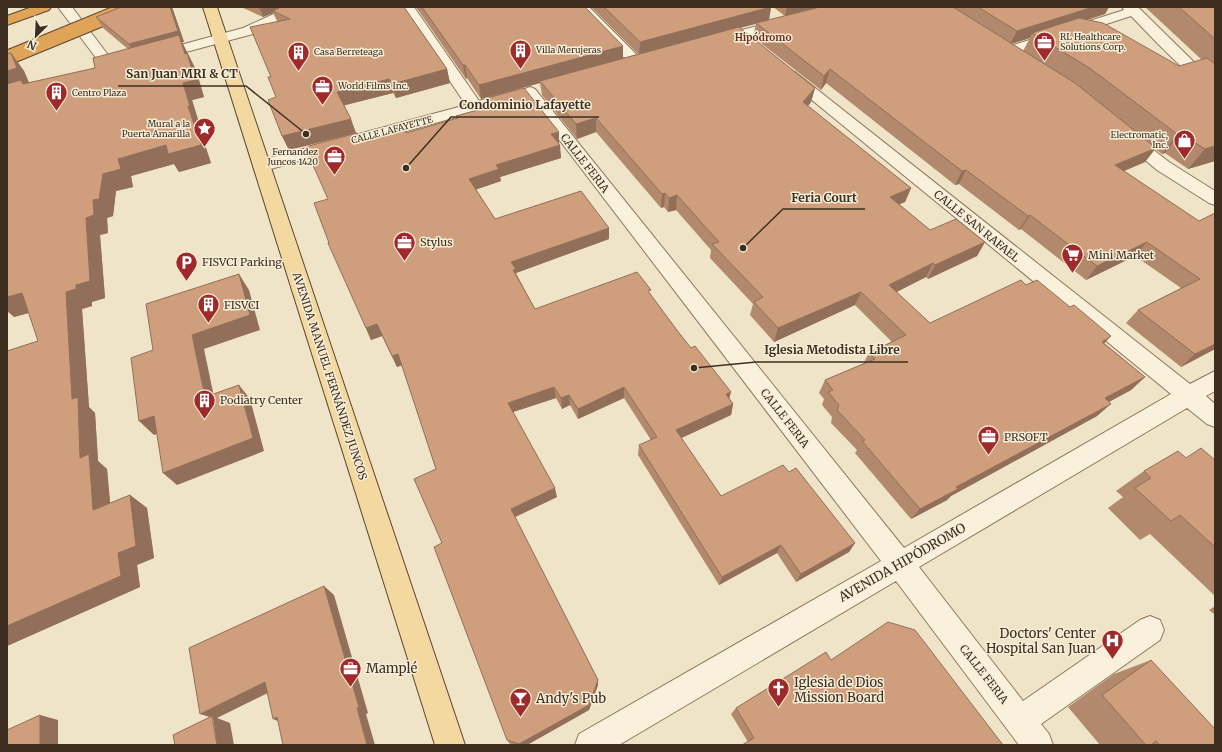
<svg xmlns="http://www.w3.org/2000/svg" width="1222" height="752" viewBox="0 0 1222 752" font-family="Merriweather,serif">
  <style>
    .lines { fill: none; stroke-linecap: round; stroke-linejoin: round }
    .minor-casing { stroke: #8d765c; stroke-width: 2 }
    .major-casing { stroke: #5b4430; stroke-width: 2 }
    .highway-casing { stroke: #5b4430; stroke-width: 2 }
    .minor { fill: #faf1dc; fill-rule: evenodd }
    .major { fill: #f3d9a0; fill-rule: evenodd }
    .highway { fill: #e0a458; fill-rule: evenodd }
    .highway-bridge-casing { stroke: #5b4430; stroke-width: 16; stroke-linecap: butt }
    .highway-bridge { stroke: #e0a458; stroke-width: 14 }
    .wall { fill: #b2896c; fill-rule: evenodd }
    .shaded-wall { fill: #916f58 }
    .building { fill: #cf9f7d; stroke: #916f58 }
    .labels { text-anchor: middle; stroke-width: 3; stroke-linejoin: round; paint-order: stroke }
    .far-poi-label { font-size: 9px; fill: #3d2e20; stroke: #f7eed8; text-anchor: start }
    .far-street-label { font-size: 9px; fill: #3d2e20; stroke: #f7eed8 }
    .far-neighbourhood-label { font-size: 10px; font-weight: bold; fill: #6b2e1e; stroke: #f7eed8 }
    .street-label { font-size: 11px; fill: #3d2e20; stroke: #f7eed8 }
    .poi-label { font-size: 11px; fill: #3d2e20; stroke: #f7eed8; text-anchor: start }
    .near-street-label { font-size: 13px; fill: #3d2e20; stroke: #f7eed8 }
    .near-poi-label { font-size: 13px; fill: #3d2e20; stroke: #f7eed8; text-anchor: start }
    .leader { fill: none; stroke: #3d2e20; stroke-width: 1.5 }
    .callout-dot { fill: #3d2e20; stroke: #f7eed8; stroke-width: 1.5 }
    .callout-label { font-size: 12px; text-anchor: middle; font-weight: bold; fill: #3d2e20; stroke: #f7eed8; stroke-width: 3; stroke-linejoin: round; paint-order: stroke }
  </style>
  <rect width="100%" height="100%" fill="#f0e4c8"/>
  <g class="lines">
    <defs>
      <path id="minor" d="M58,7h14l45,60 -2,3 -5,1 -5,-1z
        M289,7h18l-2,3 -52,24 -97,26 -5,-1 -2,-3 2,-3 92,-25z
        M400,7h14l65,94 37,-10 5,2 3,3 -3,3 -254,71 -6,1 -6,-1 -2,-4 2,-4 211,-57z
        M575,7h14l53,53 2,3 -2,3 -5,1 -5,-1z
        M1122,7l17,1 60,59 16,11v12c-21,-6 -66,-56 -84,-74l-117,38 -5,1 -5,-1 -2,-3 2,-3 120,-38z
        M783,20l5,1 2,3 -2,3 -71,17 -5,-1 -2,-3 2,-3z
        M790,71l5,1 395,312 25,-13v20l-9,5 9,8v23l-8,-3 -20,-16 -268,159 104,134 117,-81 10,-4 10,4 4,10 -4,10 -119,84 8,10 4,11h-34l-123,-164 -277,164h-44l4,-11 302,-173 -356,-466 -3,-3 3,-3 5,-2 5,2 369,459 267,-154 -386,-316 -2,-3 2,-3z
        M1126,131l6,2 37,29 46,29v14l-6,-2 -52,-33 -37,-31 -2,-3 2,-3z"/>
      <path id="major" d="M203,7h14l248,738h-30z"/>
      <path id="highway" d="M32,7h19l-2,3 -42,15v-9z"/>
    </defs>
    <!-- minor casing -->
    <use href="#minor" class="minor-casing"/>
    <!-- major casing -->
    <use href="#major" class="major-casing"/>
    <!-- highway casing -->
    <use href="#highway" class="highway-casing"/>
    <!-- minor -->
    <use href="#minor" class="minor"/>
    <!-- major -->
    <use href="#major" class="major"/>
    <!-- highway -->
    <use href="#highway" class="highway"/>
    <defs>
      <path id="highway-bridge" d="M7,58l124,-51"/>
    </defs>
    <!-- highway-bridge casing -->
    <use href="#highway-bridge" class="highway-bridge-casing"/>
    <!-- highway-bridge -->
    <use href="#highway-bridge" class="highway-bridge"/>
  </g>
  <!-- wall -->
  <path class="wall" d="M121,7h51l12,35h-2l14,28 8,27 -12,3 7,23 -1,1 13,39 -32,9 -5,-8 -43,12 2,11 -17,4 -3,25 -6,2 1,15 -8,2 5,63 -13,4v4l-10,3 7,98 6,6 3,48 9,8 3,34 20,-8 17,13 7,50 -17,7 3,22 -133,59v-295l31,-10 -9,-28 -15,4 -3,-264 13,18 5,12 66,-15 33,-19 -25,-21 -7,-11z
    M241,7h163l43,62 3,14 -54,15 -3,-5 -49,12 12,28 -67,17 -7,-14 -6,-39 -5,-20 6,-56 -4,-8 -10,4z
    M416,7h169l38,51 15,-4 -47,-47h180l-2,13 16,-4 -12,-9h336l-4,7 -18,6 92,46 23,-6 -57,-53h70v154l-27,8 -23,-16 -3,1 -7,-5 -10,13 -21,9 75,50 16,-8v136l-34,18 -55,-44 12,-13 43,-22 -46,-32 -49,24 -65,-51 -2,1 -60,-46 -4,1 -129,-102 -5,7 -68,-53 3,-13 -16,4 75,60 -4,14 -3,4 103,82 -6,14 -6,2 31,26 55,12 -8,14 -49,23 -2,-2 -30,15 34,31 96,-38 78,58 41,34 -14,13 -22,12 -12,14 -146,80 -4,4 -36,19 -56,-66 2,-3 -26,-27 1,-6 -10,-12 2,-6 -5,-6 6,-13 38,-16 6,-11 23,-11 -37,-37 -81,37 -24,-27 3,-11 -43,-46 1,-8 -35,-40 -8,2 -4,-5 -3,1 -65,-76 -19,7 -35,-44 -2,-12 -59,16 -14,-21 -1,1zM1030,38l-7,13 -11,-7z
    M487,98l72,46 2,14 -61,19 1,4 -25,8 19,30 114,20 -93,34 1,2 18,34 115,-15 83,110 -2,11 -50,23 40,58 68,-24 66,71 -6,9 -53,30 -19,-29 -58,32 -81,-130 1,-10 12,-5 -27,-42 -46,21 -8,-14 -8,4 -6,-11 -43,14 44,85 -42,20 83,163v5l-9,25 -62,35h-13l-4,-1 -3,-4 -65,-197 -6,-74 -34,-104 -5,2 -15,-31 -11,4 -42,-97 -1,-44 32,-59 46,-7 51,-14 -1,-3 32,-9z
    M1186,458l29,2v136l-65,-62 -10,6 -32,-32 15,-11 -7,-6 28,-20z
    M1215,606v9l-6,-5z
    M915,630l-167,112 -17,-28 5,-6 95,-48z
    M1151,660l64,85h-115l-32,-38 46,-33z"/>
  <!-- shaded-wall -->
  <path class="shaded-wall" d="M170,7h2l12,35h-2l14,28 8,27 -12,3 7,23 -1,1 13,39 -32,9 -5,-8 -43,12 2,11 -17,4 -3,25 -6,2 1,15 -8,2 5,63 -13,4v4l-10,3 7,98 6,6 3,48 9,8 5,54 -19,-13 -13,-52 -8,-59 -6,-107 10,-7 10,-67 17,-44 15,-15 17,-104 -6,-11z
    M259,7h26l-12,4v2l-10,4z
    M771,7l-2,13 -130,35 1,-13z
    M787,7h37l-39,9z
    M1093,7h16l-4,7 -68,22 -5,-3 -2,5 -20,6 7,-13z
    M623,46v14l-83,21v2l-59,16 -2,-14z
    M11,53l13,18 6,14 -23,8v-22z
    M463,65h2l2,13 -1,1z
    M447,69l3,14 -54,15 -4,-14z
    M830,69l-4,14 -5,7 3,-14z
    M389,79l4,14 -51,13 -5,-14z
    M815,88l-4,14 -12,15 4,-15z
    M596,118v14l-19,7 -1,-15z
    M351,119l5,14 -67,17 -7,-14z
    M559,132v12l-7,2 -1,-12z
    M1180,133l-15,20 -3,1 15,-20z
    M560,145l1,13 -61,19 1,4 -29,10 -3,-12 27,-14z
    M1215,146v15l-27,8 17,-20z
    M1156,148l-11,14 -40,17 10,-14z
    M966,170l-7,14 -4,1 7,-14z
    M911,188l-6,14 -21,9 6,-14z
    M665,193l-1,14 -3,1 1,-14z
    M677,195l-1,15 -8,2 1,-14z
    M1030,215l-9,14 -2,1 9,-14z
    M609,228v11l-93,34 1,8h-2l-4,-19z
    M985,242l-8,14 -49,23 7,-14z
    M1147,242l-12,14 -49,24 11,-14z
    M933,263l-7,14 -43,22 6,-14z
    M239,274l10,16 11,40 -56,19 13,62 -12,-14 -13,-62z
    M861,292l-6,13 -81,37 4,-14z
    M22,293l17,17 -25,7 -7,-6v-14z
    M377,324l5,12 -11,4 -5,-12z
    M1111,336l-12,13 3,-7z
    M1215,344v5l-34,18 14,-13z
    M398,354l4,11 -5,2 -5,-11z
    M1145,377l-14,13 -39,21 13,-13z
    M239,385l11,14 14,52 -87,34 -14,-12z
    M554,387l2,11 -46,15 -2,-10z
    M624,387v11l-46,21v-10z
    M731,392l-3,11 -2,-9z
    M569,395l1,10 -8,4 -1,-11z
    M733,404l-2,11 -56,26 1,-11z
    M1111,404l-14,12 -146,80 -4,4 -36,19 9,-10 36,-22z
    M154,416l14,13 -14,6 -15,-14z
    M555,488l2,9 -44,21 -2,-9z
    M130,495l17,13 7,50 -17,7 3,22 -133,59v-20l111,-73z
    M855,543l-6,9 -53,30 5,-8z
    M781,545l-4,8 -58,32 3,-8z
    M324,586l10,9 34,118 -2,1 9,31h-8z
    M598,680v5l-9,25 -62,35h-7l-1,-1z
    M265,682l13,6 -61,30 13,5 4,22h-17l-4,-27 -13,-4z
    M40,715l18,5v25h-18z
    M277,717l8,7 -12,-5z"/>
  <!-- building -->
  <path class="building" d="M121,7h49l8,24 -49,13 -33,-27z
    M281,7h123l43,62 -55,15 -3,-5 -52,13 14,27 -69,17 -14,-36 8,-3 -8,-20h3l-21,-50 40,-8 -17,-8z
    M422,7h163l38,39 -144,39 -14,-20h-2z
    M604,7h167l-131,35z
    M820,7h133l122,76 81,65 -41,17 84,56 16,-8v131l-20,10 -57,-44 62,-31 -53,-37 -50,24 -67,-51 -2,1 -62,-46 -4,1 -132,-102 -6,7 -68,-53z
    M978,7h115l-76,24z
    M1179,7h36v32z
    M1079,18l24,5 76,43 28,-8 8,6v82l-10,3 -25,-16 -3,1 -86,-65 -59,-36z
    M739,27l76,61 -12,14 108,86 -21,9 40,33 26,-11 29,23 -50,23 -2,-2 -44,22 41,38 91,-43 5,5 11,-5 33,27 4,-2 37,31 -9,6 43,35 -40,21 6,6 -155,83 2,2 -38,20 -58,-68 3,-1 -28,-30 2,-5 -11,-13 5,-2 -8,-10 50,-21 -6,-6 37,-18 -45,-43 -83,36 -24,-26 9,-5 -51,-53 7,-2 -42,-47 -8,3 -4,-5 -3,1 -66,-76 -20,6 -36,-43z
    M179,35l6,19 2,-1 8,27 -12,3 7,23h-2l13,39 -33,9 -2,-9 -48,14 3,10 -18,5 -4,25 -6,1 1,15 -8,3 4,63 -14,4v4l-10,3 6,107 6,-2 2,61 9,-4 4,56 37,-15 6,51 -18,7 3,23 -114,50v-275l31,-10 -16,-48 -15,4v-213l14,-4 2,4 72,-16 -2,-10z
    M11,53l6,15 -10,3v-17z
    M524,88l35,44 -8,2 9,11 -64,20 3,4 -30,10 26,40 86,-28 28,37 -98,34 5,7 -3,1 22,39 102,-37 14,18 -3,1 31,42 12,15 4,-2 36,46 -5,2 7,10 -57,26 45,66 62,-31 6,7 7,-4 59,75 -54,31 -20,-29 -59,32 -83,-132 18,-8 -33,-50 -46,22 -9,-14 -8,3 -7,-11 -46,16 47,85 -44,21 87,171 -9,25 -70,39 -12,-4 -73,-193 8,-4 -28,-64 22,-10 -38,-115 -6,2 -15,-32 -11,4 -38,-85h1l-15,-40 14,-4 -23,-52 52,-14 3,7 43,-12 3,5 52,-15 -2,-2 36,-10 -5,-8z
    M239,274l11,41 -58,20 13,62 34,-12 14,53 -90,35 -9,-57 -15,5 -8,-63 22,-8 -7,-46z
    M1201,448l14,12v87l-35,-32 -9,6 -36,-33 16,-10 -7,-7 34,-20 8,7z
    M324,586l35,121 -2,1 10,37h-84l-6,-28 -4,2 -8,-37 -65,32 -11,-66z
    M888,622l27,8 88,115h-261l12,-7 -18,-30 90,-56 5,8z
    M1151,660l64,69v16h-55l-4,-4 -5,4h-5l-44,-50z
    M40,715v30h-33v-15z
    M212,716l5,29h-42l-2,-10z"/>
  <!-- icons -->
  <defs>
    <symbol id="office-pin" viewBox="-11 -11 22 30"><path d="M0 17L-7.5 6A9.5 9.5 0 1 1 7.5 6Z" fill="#9e2a2b" stroke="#f7eed8"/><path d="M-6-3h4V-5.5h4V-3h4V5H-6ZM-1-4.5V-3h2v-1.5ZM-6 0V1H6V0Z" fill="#fff"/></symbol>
    <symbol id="building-pin" viewBox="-11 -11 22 30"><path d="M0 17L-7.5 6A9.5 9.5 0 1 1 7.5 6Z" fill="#9e2a2b" stroke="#f7eed8"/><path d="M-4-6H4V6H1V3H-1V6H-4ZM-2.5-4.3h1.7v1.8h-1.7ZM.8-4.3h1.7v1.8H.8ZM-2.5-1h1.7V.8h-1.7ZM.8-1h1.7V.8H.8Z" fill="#fff"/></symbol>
    <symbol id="sight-pin" viewBox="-11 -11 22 30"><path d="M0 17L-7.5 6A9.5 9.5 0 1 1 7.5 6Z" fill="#9e2a2b" stroke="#f7eed8"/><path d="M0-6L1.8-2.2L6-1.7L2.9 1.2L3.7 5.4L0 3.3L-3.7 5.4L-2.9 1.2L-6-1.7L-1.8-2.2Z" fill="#fff"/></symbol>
    <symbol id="shop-pin" viewBox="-11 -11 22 30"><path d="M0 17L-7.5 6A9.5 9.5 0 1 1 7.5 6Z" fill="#9e2a2b" stroke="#f7eed8"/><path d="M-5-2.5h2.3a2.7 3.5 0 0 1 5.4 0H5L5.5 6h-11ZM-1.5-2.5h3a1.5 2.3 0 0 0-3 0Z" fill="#fff"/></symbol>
    <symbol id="supermarket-pin" viewBox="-11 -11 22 30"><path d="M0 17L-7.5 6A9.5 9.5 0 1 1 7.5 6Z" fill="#9e2a2b" stroke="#f7eed8"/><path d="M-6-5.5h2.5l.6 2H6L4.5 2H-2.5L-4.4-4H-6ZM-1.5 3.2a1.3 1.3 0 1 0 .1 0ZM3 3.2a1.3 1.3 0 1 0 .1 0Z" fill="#fff"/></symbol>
    <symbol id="parking-pin" viewBox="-11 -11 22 30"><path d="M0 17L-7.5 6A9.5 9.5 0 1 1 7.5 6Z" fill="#9e2a2b" stroke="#f7eed8"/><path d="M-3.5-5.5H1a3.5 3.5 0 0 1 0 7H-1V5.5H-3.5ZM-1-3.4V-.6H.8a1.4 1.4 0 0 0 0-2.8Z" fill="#fff"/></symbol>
    <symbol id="hospital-pin" viewBox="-11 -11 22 30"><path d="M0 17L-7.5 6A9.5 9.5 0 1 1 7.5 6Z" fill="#9e2a2b" stroke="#f7eed8"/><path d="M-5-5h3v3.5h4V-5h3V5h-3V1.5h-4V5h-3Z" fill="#fff"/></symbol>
    <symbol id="church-pin" viewBox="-11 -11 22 30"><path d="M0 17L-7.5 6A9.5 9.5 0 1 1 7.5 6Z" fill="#9e2a2b" stroke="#f7eed8"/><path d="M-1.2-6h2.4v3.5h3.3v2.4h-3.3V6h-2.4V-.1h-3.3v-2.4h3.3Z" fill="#fff"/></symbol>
    <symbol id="bar-pin" viewBox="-11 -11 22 30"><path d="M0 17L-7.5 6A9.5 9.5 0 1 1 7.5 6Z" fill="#9e2a2b" stroke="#f7eed8"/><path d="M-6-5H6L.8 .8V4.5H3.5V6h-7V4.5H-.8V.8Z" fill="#fff"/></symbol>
  </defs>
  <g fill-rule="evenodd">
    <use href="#office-pin" x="1032" y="30" width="25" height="34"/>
    <use href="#building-pin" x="508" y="38" width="25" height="34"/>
    <use href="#building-pin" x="286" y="40" width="25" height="34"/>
    <use href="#office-pin" x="310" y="74" width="25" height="34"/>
    <use href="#building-pin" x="44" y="80" width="25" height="34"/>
    <use href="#sight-pin" x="192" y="116" width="25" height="34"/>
    <use href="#shop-pin" x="1172" y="128" width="25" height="34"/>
    <use href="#office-pin" x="322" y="144" width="25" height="34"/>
    <use href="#office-pin" x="392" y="230" width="25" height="34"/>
    <use href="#supermarket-pin" x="1060" y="242" width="25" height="34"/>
    <use href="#parking-pin" x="174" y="250" width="25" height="34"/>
    <use href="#building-pin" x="196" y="292" width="25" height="34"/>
    <use href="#building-pin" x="192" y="388" width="25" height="34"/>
    <use href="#office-pin" x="976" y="424" width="25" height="34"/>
    <use href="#hospital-pin" x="1100" y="628" width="25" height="34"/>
    <use href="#office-pin" x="338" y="656" width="25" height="34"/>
    <use href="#church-pin" x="766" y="676" width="25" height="34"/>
    <use href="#bar-pin" x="508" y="686" width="25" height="34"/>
  </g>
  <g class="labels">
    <!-- far-poi labels -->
    <g class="far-poi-label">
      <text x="1060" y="40">RL Healthcare<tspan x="1060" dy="10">Solutions Corp.</tspan></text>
      <text x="536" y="53">Villa Merujeras</text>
      <text x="314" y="55">Casa Berreteaga</text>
      <text x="338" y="89">World Films Inc.</text>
      <text x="72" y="96">Centro Plaza</text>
      <text x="190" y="127" text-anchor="end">Mural a la<tspan x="190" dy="10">Puerta Amarilla</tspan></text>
      <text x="1168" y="138" text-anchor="end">Electromatic,<tspan x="1168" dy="10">Inc.</tspan></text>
      <text x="318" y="155" text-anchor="end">Fernandez<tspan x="318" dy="10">Juncos 1420</tspan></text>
    </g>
    <!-- far-street labels -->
    <g class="far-street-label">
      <text transform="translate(392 130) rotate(-15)" y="3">CALLE LAFAYETTE</text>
    </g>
    <!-- far-neighbourhood labels -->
    <g class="far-neighbourhood-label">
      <text x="763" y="41">Hipódromo</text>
    </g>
    <!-- street labels -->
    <g class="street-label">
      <text transform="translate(585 163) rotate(52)" y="4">CALLE FERIA</text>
      <text transform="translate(977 226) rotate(39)" y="4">CALLE SAN RAFAEL</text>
      <text transform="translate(330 376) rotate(72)" y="4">AVENIDA MANUEL FERNÁNDEZ JUNCOS</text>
      <text transform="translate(785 418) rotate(52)" y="4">CALLE FERIA</text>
      <text transform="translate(984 674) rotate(52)" y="4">CALLE FERIA</text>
    </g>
    <!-- poi labels -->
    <g class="poi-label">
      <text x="420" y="246">Stylus</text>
      <text x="1088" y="259">Mini Market</text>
      <text x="202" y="266">FISVCI Parking</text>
      <text x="224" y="309">FISVCI</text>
      <text x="220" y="404">Podiatry Center</text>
      <text x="1004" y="441">PRSOFT</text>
    </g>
    <!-- near-street labels -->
    <g class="near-street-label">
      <text transform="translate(902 562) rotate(-30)" y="5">AVENIDA HIPÓDROMO</text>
    </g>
    <!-- near-poi labels -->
    <g class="near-poi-label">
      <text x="1096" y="638" text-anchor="end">Doctors' Center<tspan x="1096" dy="15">Hospital San Juan</tspan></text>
      <text x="366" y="673">Mamplé</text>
      <text x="794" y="687">Iglesia de Dios<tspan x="794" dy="15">Mission Board</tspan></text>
      <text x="536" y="703">Andy's Pub</text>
    </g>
  </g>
  <!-- callouts -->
  <path class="leader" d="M306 134L246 86H118M406 168L451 117H599M743 248L783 209H865M694 368L756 362H908"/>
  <g class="callout-dot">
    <circle cx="306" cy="134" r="4"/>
    <circle cx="406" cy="168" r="4"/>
    <circle cx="743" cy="248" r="4"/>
    <circle cx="694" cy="368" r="4"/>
  </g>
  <g class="callout-label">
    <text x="182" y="78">San Juan MRI &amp; CT</text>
    <text x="525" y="109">Condominio Lafayette</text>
    <text x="824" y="202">Feria Court</text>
    <text x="832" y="354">Iglesia Metodista Libre</text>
  </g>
  <!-- border -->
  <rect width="1222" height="752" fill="none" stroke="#3d2e20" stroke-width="16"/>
  <!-- north arrow -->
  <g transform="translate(36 36) rotate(204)" stroke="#f7eed8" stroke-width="3" paint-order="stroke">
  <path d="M0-3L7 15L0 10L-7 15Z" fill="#3d2e20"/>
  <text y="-6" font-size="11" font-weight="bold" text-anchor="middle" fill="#3d2e20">N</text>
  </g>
</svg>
